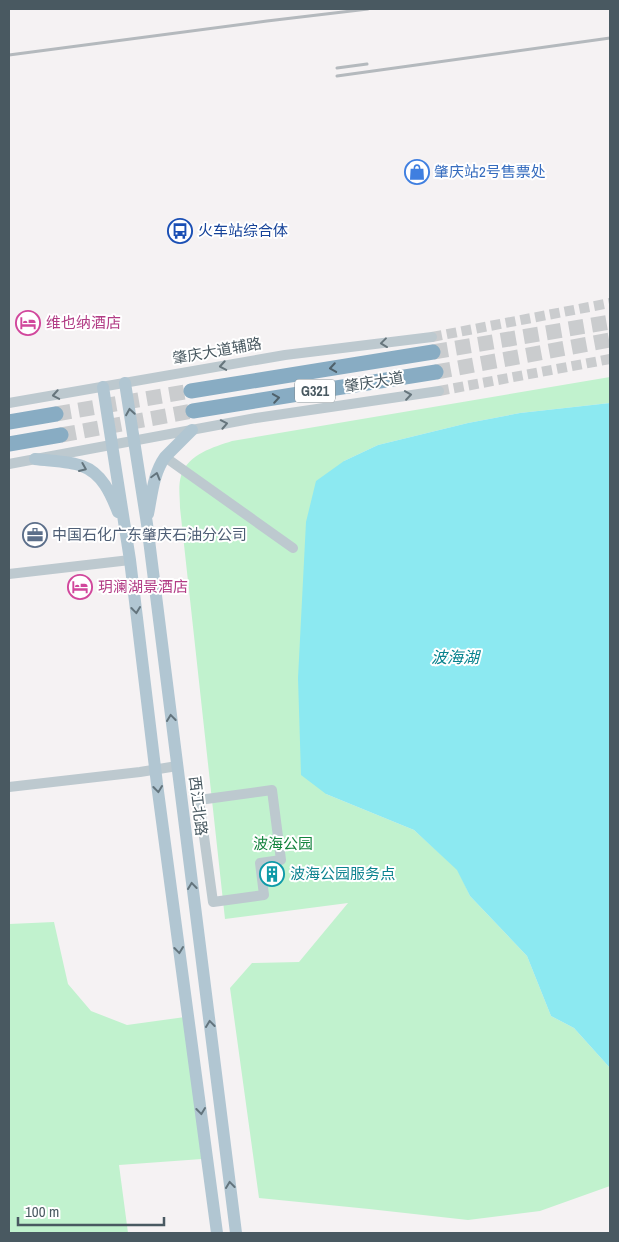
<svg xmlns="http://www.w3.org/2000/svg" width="619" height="1242" viewBox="0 0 619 1242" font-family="'Archivo Narrow','Noto Sans SC',sans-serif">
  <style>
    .green { fill: #c1f2ce }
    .water { fill: #8ce9f1 }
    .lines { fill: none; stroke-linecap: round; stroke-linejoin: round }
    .minor-tunnel { stroke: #caccce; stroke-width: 10; stroke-dasharray: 10 5; stroke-linecap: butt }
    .highway-tunnel { stroke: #caccce; stroke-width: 15; stroke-dasharray: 15 8; stroke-linecap: butt }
    .minor { stroke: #bdc9cf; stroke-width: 10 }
    .major { stroke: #b1c6d2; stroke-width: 12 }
    .highway { stroke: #88acc3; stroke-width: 15 }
    .rail { stroke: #b4b9bd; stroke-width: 3 }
    .oneway { stroke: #66757c }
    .oneway2 { stroke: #4f616b }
    .oneway3 { stroke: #63747d }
    .labels { text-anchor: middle; stroke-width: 4; stroke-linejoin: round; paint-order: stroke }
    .shield { fill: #fff; stroke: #808b90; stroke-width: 1 }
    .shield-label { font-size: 14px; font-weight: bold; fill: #495961 }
    .shop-label { font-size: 15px; fill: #366cbe; stroke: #fff; text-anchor: start }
    .transit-label { font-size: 15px; fill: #164399; stroke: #fff; text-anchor: start }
    .hotel-label { font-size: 15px; fill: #b23c85; stroke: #fff; text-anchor: start }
    .street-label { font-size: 15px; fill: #495961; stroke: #fff }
    .service-label { font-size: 15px; fill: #4e5e75; stroke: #fff; text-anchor: start }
    .park-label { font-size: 15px; fill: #13833d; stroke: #fff }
    .culture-label { font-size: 15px; fill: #0d838f; stroke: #fff; text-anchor: start }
    .water-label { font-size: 16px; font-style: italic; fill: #08838e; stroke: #fff }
  </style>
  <rect width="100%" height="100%" fill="#f5f2f3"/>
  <!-- green -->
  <path class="green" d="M610,377v26l-90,10 -52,10 -90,22 -34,16 -18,333 88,36 44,40 12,26 57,60 24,60 23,12 36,40v118l-70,25 -72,9 -99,-11 -110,-11 -29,-210 22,-25 47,-1 49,-59 -123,16 -45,-411c0,-11 -2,-22 1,-32 7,-22 33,-29 51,-35z
    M54,922l14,62 23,27 36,14 58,-8 17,142 -83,6 9,68h-119v-309z"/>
  <!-- water -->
  <path class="water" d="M610,403v665l-36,-40 -23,-12 -24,-60 -57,-60 -13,-26 -43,-40 -88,-36 -25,-19 -3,-97 8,-156 10,-41 28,-20 34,-16 90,-22 52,-10z"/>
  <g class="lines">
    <!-- minor-tunnel -->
    <path class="minor-tunnel" d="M432,337l178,-34
      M439,391l171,-32"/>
    <!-- highway-tunnel -->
    <path class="highway-tunnel" d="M433,352l177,-30
      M436,372l174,-32
      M56,414l135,-23
      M61,435l132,-24"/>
    <!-- minor -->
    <path class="minor" d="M9,403l276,-48 147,-18
      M165,457l128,91
      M9,464l247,-46 183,-27
      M9,574l121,-14
      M9,787l131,-15 37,-6
      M272,790l9,70 -21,3 4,32 -51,7 -14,-102z"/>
    <!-- major -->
    <path class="major" d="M125,383l22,141 89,709
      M103,387l27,173 27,224 60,449
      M35,459c14,2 35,2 47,7 20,7 29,28 36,46
      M148,514c4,-19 5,-40 17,-57l27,-27"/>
    <!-- highway -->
    <path class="highway" d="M191,391l242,-39
      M193,411l243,-39
      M9,422l47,-8
      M9,444l52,-9"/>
    <!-- rail -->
    <path class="rail" d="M9,55l258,-34 101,-12
      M337,68l30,-4
      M337,76l273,-38"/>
  </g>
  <!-- one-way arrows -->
  <defs><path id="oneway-chevron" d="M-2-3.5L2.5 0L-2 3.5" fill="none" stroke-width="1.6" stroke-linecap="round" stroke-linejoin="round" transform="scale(1.25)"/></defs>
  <g class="oneway">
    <use href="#oneway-chevron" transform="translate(384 343) rotate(173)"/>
    <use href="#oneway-chevron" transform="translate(223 366) rotate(170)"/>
    <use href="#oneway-chevron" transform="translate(56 395) rotate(170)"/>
    <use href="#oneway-chevron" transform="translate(408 395) rotate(-8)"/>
    <use href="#oneway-chevron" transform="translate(224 424) rotate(-11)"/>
  </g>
  <g class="oneway2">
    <use href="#oneway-chevron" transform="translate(333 368) rotate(171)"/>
    <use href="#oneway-chevron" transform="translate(276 398) rotate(-9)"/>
  </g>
  <g class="oneway3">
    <use href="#oneway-chevron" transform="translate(130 412) rotate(-99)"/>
    <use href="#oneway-chevron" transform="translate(83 468) rotate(23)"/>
    <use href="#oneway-chevron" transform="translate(156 476) rotate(-74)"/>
    <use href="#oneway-chevron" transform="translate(136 610) rotate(83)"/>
    <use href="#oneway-chevron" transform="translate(171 718) rotate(-97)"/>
    <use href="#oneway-chevron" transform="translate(158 789) rotate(83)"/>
    <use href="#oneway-chevron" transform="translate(192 886) rotate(-97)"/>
    <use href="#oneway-chevron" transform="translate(179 950) rotate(83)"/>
    <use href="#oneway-chevron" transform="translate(210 1024) rotate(-97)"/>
    <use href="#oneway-chevron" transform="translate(201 1111) rotate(83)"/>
    <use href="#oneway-chevron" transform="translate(230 1185) rotate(-97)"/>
  </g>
  <!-- icons -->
  <defs>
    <symbol id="shop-ring" viewBox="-11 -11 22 22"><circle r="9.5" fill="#fff" stroke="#3f7fe0" stroke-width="1.5"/><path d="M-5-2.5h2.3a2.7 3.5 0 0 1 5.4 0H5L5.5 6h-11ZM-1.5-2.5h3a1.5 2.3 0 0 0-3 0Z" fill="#3f7fe0"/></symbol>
    <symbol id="bus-ring" viewBox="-11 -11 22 22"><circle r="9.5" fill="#fff" stroke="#1a4fb4" stroke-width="1.5"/><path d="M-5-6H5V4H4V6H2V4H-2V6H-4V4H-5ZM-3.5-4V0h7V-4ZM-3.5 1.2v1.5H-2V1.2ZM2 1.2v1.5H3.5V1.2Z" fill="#1a4fb4"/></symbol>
    <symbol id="hotel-ring" viewBox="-11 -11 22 22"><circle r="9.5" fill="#fff" stroke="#d1479c" stroke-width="1.5"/><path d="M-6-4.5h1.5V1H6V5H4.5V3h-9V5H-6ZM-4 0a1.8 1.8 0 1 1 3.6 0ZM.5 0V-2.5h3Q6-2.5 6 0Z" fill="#d1479c"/></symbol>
    <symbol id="office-ring" viewBox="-11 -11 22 22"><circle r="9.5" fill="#fff" stroke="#5c6f8a" stroke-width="1.5"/><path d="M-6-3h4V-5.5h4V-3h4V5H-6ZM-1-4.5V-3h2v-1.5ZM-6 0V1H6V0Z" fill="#5c6f8a"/></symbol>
    <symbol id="building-ring" viewBox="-11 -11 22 22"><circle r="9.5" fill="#fff" stroke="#0f9aa8" stroke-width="1.5"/><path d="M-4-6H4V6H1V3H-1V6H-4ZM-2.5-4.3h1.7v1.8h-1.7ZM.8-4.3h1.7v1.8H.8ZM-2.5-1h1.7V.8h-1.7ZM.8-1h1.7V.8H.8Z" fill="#0f9aa8"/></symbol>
  </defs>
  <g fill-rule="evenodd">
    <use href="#shop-ring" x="403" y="158" width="28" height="28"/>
    <use href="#bus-ring" x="166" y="217" width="28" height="28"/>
    <use href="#hotel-ring" x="14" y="309" width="28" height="28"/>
    <use href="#office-ring" x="21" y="521" width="28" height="28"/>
    <use href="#hotel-ring" x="66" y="573" width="28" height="28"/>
    <use href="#building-ring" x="258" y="860" width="28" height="28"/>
  </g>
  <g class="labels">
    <!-- shield labels -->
    <rect class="shield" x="295" y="379.5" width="40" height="23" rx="4"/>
    <g class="shield-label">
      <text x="315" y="396">G321</text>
    </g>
    <!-- shop labels -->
    <g class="shop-label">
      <text x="434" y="177">肇庆站2号售票处</text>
    </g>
    <!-- transit labels -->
    <g class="transit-label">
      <text x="198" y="236">火车站综合体</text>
    </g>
    <!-- hotel labels -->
    <g class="hotel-label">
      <text x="46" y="328">维也纳酒店</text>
      <text x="98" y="592">玥澜湖景酒店</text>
    </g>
    <!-- street labels -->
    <g class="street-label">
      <text transform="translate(217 351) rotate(-10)" y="5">肇庆大道辅路</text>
      <text transform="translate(374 382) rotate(-9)" y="5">肇庆大道</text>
      <text transform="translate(198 806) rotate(83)" y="5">西江北路</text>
    </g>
    <!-- service labels -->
    <g class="service-label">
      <text x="52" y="540">中国石化广东肇庆石油分公司</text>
    </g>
    <!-- park labels -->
    <g class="park-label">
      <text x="283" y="849">波海公园</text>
    </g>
    <!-- culture labels -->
    <g class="culture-label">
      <text x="290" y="879">波海公园服务点</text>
    </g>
    <!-- water labels -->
    <g class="water-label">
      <text x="455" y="663">波海湖</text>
    </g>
  </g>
  <!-- border -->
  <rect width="619" height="1242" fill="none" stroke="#495961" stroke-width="20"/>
  <!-- scale -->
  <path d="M18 1217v8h146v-8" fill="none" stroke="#495961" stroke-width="2.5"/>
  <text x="25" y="1217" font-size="15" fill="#495961" stroke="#ffffff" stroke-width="4" paint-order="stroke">100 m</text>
</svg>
